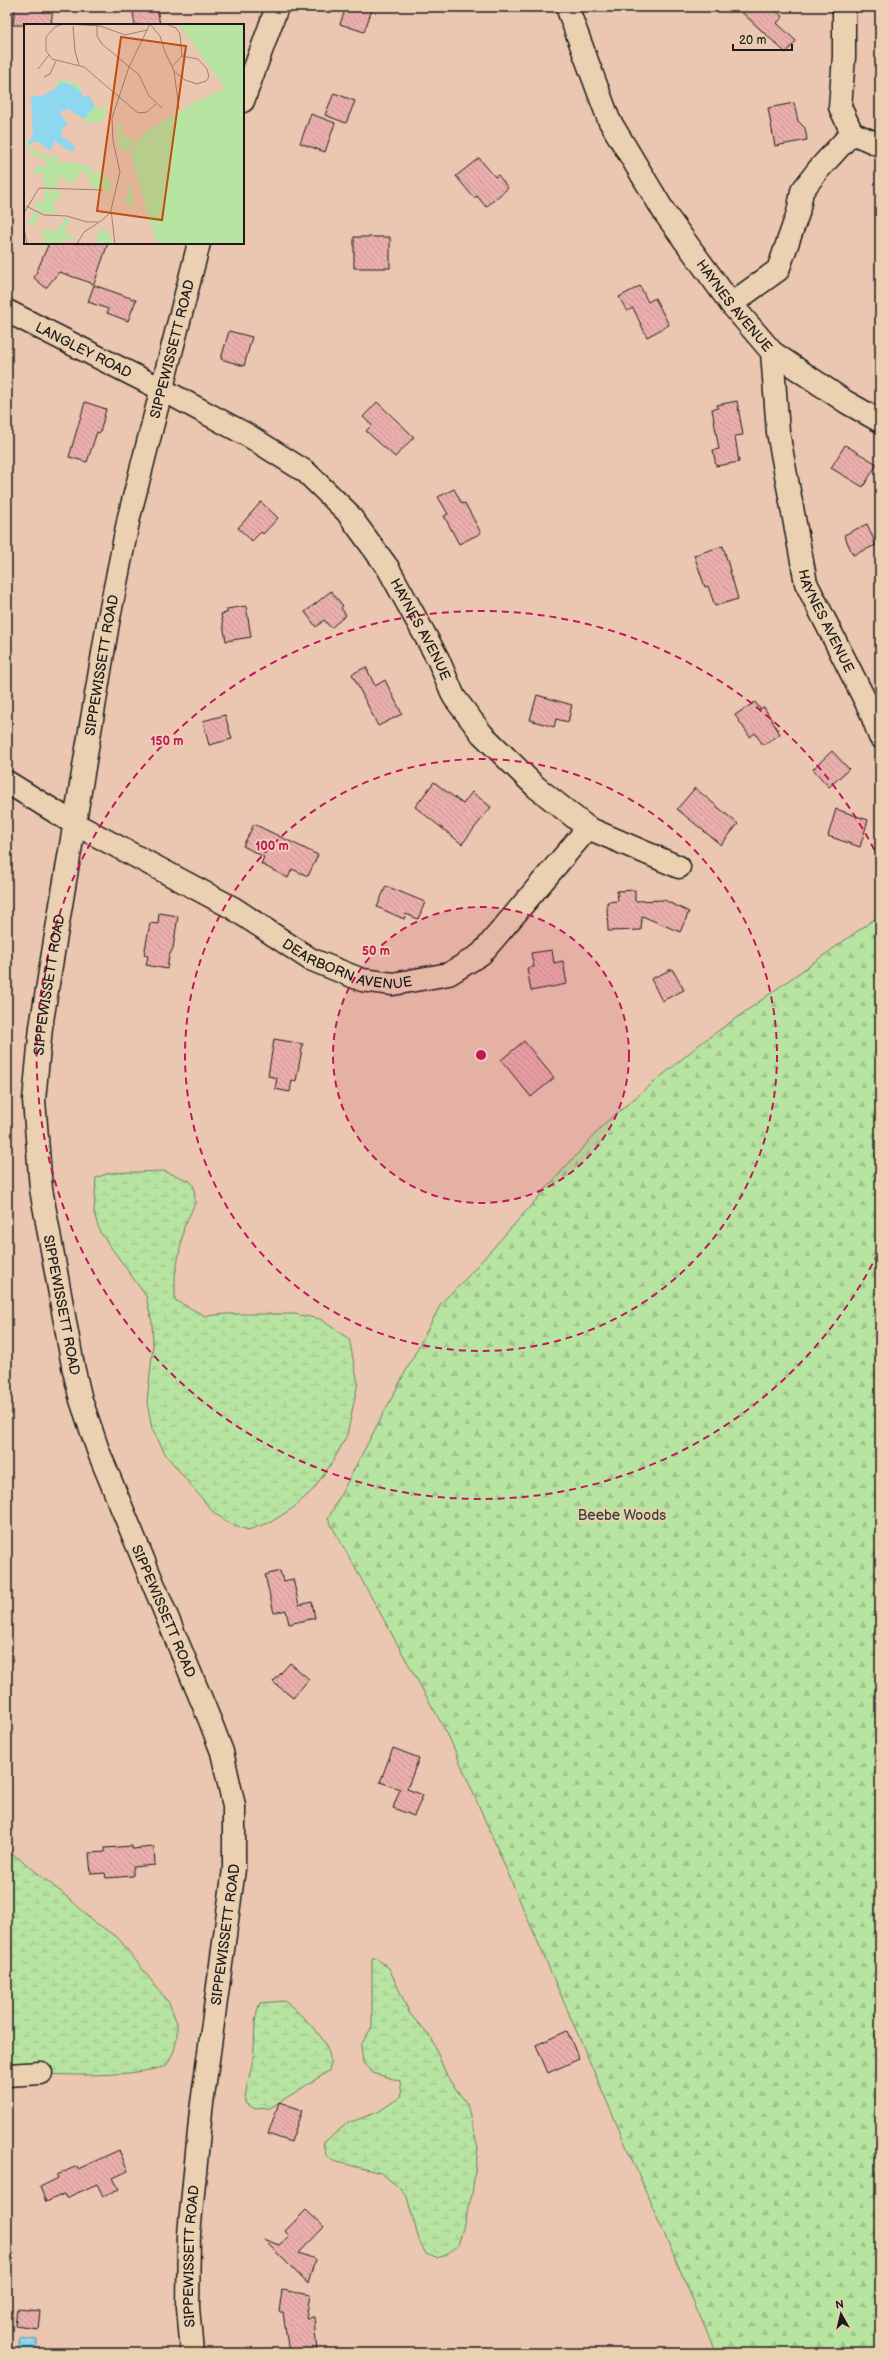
<svg xmlns="http://www.w3.org/2000/svg" width="887" height="2360" viewBox="0 0 887 2360" font-family="'Balsamiq Sans',sans-serif">
  <style>
    .forest { fill: url(#forest-firs); stroke: #6a805f }
    .wetland { fill: url(#wetland-marsh); stroke: #6a805f }
    .water { fill: url(#water-waves); stroke: #608c9b }
    .building { fill: url(#building-back-hatch); stroke: #1c1c1c }
    .lines { fill: none; stroke-linecap: round; stroke-linejoin: round }
    .street-casing { stroke: #1c1c1c; stroke-width: 25 }
    .secondary-casing { stroke: #1c1c1c; stroke-width: 25 }
    .street { stroke: #ebd0b2; stroke-width: 22 }
    .secondary { stroke: #ebd0b2; stroke-width: 22 }
    .ring { fill: none; stroke: #c2185b; stroke-width: 2; stroke-dasharray: 7 5 }
    .labels { text-anchor: middle; stroke-width: 4; stroke-linejoin: round; paint-order: stroke }
    .street-label { font-size: 14px; fill: #1c1c1c; stroke: #ebd0b2 }
    .park-label { font-size: 14px; fill: #3b4437; stroke: #ebd0b2 }
    .inset-road { fill: none; stroke: #988275; stroke-width: 1 }
    .view { fill: #bf4d0f; fill-opacity: 0.15; stroke: #bf4d0f; stroke-width: 2 }
    .inset-edge { fill: none; stroke: #1c1c1c; stroke-width: 2 }
    .centre { fill: #c2185b; stroke: #ebd0b2; stroke-width: 2 }
    .ring-label { font-size: 12px; text-anchor: middle; font-weight: bold; fill: #c2185b; stroke: #ebd0b2; stroke-width: 4; stroke-linejoin: round; paint-order: stroke }
  </style>
  <defs>
    <pattern id="forest-firs" width="22" height="20" patternUnits="userSpaceOnUse"><rect width="22" height="20" fill="#b8e4a2"/><path d="M5 1l3.5 6h-7zM16 11l3.5 6h-7z" fill="#9ec38b"/></pattern>
    <pattern id="wetland-marsh" width="20" height="14" patternUnits="userSpaceOnUse"><rect width="20" height="14" fill="#b8e4a2"/><path d="M1 5h8M5 5V1M11 12h8M15 12V8" fill="none" stroke="#9ec38b"/></pattern>
    <pattern id="water-waves" width="16" height="10" patternUnits="userSpaceOnUse"><rect width="16" height="10" fill="#8dd7ef"/><path d="M0 5q4-4 8 0t8 0" fill="none" stroke="#79b8cc"/></pattern>
    <pattern id="building-back-hatch" width="6" height="6" patternUnits="userSpaceOnUse"><rect width="6" height="6" fill="#ebafac"/><path d="M-1 5l2 2M0 0l6 6M5-1l2 2" fill="none" stroke="#c99693"/></pattern>
  </defs>
  <rect width="100%" height="100%" fill="#ebc6b0"/>
  <filter id="ink" filterUnits="userSpaceOnUse"><feTurbulence type="fractalNoise" baseFrequency=".025" numOctaves="2"/><feDisplacementMap in="SourceGraphic" scale="8" xChannelSelector="R" yChannelSelector="G"/><feConvolveMatrix kernelMatrix="1 2 1 2 8 2 1 2 1" color-interpolation-filters="sRGB"/></filter>
  <g filter="url(#ink)">
    <!-- forest -->
    <path class="forest" d="M880,915v1438h-164l-267,-616 -121,-218 114,-217 19,-18 143,-160 96,-80z"/>
    <!-- wetland -->
    <path class="wetland" d="M164,1171l26,10 4,6 1,16 -11,24 -9,49v24l30,16 22,-2h67l26,5 29,20 9,44 -11,52 -14,26 -20,29 -20,18 -22,14 -23,8 -17,-6 -17,-11 -48,-58 -14,-26 -5,-27 6,-56 -1,-24 -6,-26 -46,-64 -6,-19 2,-35 13,-5z
      M7,1852l13,7 51,41 22,21 25,17 51,65 8,20v15l-3,13 -8,15c-36,12 -121,11 -159,3z
      M372,1958h4l13,10 21,46 22,25 15,38 20,27 11,45 -6,45 -14,52 -14,10 -8,2 -10,-4 -7,-14 -12,-43 -12,-13 -14,-11 -48,-12 -7,-6 -3,-12 25,-20 30,-11 24,-16 -2,-15 -27,-8 -10,-10 -2,-18 11,-18z
      M286,2001c17,18 51,41 43,70l-59,37 -15,1 -10,-6c0,-16 6,-29 8,-45 3,-19 -1,-38 7,-55z"/>
    <!-- water -->
    <path class="water" d="M20,2338l17,2 -1,13h-18z"/>
    <!-- building -->
    <path class="building" d="M15,7h38l-2,18h-38z
      M132,7h25l3,18h-25z
      M346,7h27l-9,25 -24,-8z
      M736,7h36l11,10 -6,6 19,18 -10,12z
      M334,93l21,8 -9,22 -21,-8z
      M794,103l4,18 7,7 2,12 -32,6 -7,-38z
      M311,114l24,9 -10,29 -25,-9z
      M479,158l16,19 3,-2 10,13 -22,19 -9,-11 -3,2 -18,-22z
      M354,237h36v31h-36z
      M49,243h59l-14,41 -35,-12 -13,16 -12,-10z
      M94,285l42,15 -8,21 -21,-8 1,-4 -20,-7z
      M640,286l8,16 7,-4 14,27 -22,12 -14,-29 -6,3 -8,-14z
      M229,331l23,6 -8,29 -23,-7z
      M737,401l6,34 -8,1 4,26 -23,4 -3,-16 6,-1 -7,-40 6,-1 -1,-3z
      M85,402l21,7 -6,24 -3,-1 -10,30 -18,-5z
      M377,402l37,35 -19,20 -29,-26 6,-6 -9,-8z
      M845,445l32,19 -14,23 -32,-19z
      M454,489l8,15 3,-1 16,30 -22,11 -15,-28 4,-2 -10,-17z
      M261,502l17,16 -15,16 -2,-2 -9,9 -14,-13z
      M867,524l9,21 -23,10 -9,-20z
      M723,546l15,53 -23,7 -7,-20 -3,1 -11,-32z
      M331,591l12,15 -2,2 5,7 -15,13 -7,-8 -8,7 -11,-15z
      M246,606l5,31 -25,4 -5,-27 6,-1v-4z
      M366,667l9,19 10,-6 17,34 -24,12 -26,-52z
      M537,695l35,10 -4,17 -12,-3 -2,8 -24,-7z
      M755,702l5,7 4,-2 16,27 -17,11 -8,-12 -5,4 -15,-22z
      M225,715l7,24 -23,6 -6,-24z
      M832,751l17,18 -20,18 -16,-18z
      M434,782l29,22 9,-12 19,15 -29,37 -47,-37z
      M695,788l43,36 -17,21 -44,-36z
      M836,809l32,11 -8,27 -32,-11z
      M254,824l64,31 -10,21 -16,-7 -4,9 -27,-14 3,-7 -21,-11z
      M386,886l39,16 -7,17 -12,-5 -2,5 -27,-12z
      M635,890v11l29,-1 25,12 -9,20 -38,-16 -1,14 -33,1 -1,-29 11,-1 -1,-10z
      M159,913l19,3 -5,32 -4,8 -2,13 -21,-4 2,-9 -4,-1 6,-32 8,1z
      M552,950l2,13 9,-2 4,23 -36,7 -4,-23 7,-1 -3,-14z
      M672,969l12,21 -22,11 -11,-22z
      M274,1039l29,5 -7,37 -4,-1 -2,12 -15,-3 2,-11 -9,-2z
      M524,1041l30,37 -23,19 -30,-37z
      M280,1571l3,10 10,-2 6,26 13,-3 3,16 -26,6 -3,-14 -12,3 -9,-38z
      M290,1663l19,16 -16,19 -20,-16z
      M393,1748l26,10 -12,31 16,6 -9,21 -21,-8 7,-19 -20,-7z
      M132,1846v3l22,-2 1,18 -22,2v9l-27,2 -1,-5 -14,1 -2,-21 16,-1v-4z
      M567,2031l12,28 -31,14 -12,-28z
      M279,2102l23,8 -11,32 -23,-8z
      M119,2150l9,21 -15,7 6,11 -16,7 -6,-12 -31,14 -2,-4 -18,8 -6,-15 18,-9 -1,-3 20,-9 1,3z
      M306,2210l18,17 -25,26 16,6 -7,25 -45,-45 16,6 10,-9 -4,-5z
      M282,2290l28,5 -4,23 8,-1 3,36h-28l-6,-41h-4z
      M17,2309l23,2 -2,18 -23,-3z"/>
    <g class="lines">
      <defs>
        <g id="street">
          <path id="s1" d="M567,7l42,113 57,95 65,89 41,48 6,80 28,151 64,127 10,27"/>
          <path d="M844,7v50l-4,50 12,26 28,12"/>
          <path d="M731,304l47,-34 20,-57 4,-22 16,-21 34,-37"/>
          <path id="s2" d="M7,311l154,78 88,47 57,36 41,40 41,56 50,91 16,38 28,37 54,53 52,41 91,39"/>
          <path d="M772,352l74,50 34,19"/>
          <path id="s3" d="M7,782l68,42 158,84 77,51 52,21 31,4 56,-10 32,-20 107,-126"/>
          <path d="M7,2075l34,-2"/>
        </g>
        <g id="secondary">
          <path d="M243,101l34,-94"/>
          <path id="s4" d="M192,2353l-4,-46 1,-73 12,-123 33,-242v-63l-12,-54 -11,-29 -112,-270 -18,-53 -8,-34 -32,-177 -7,-89 7,-73 13,-80 54,-324 21,-106 70,-274"/>
        </g>
      </defs>
      <!-- street casing -->
      <use href="#street" class="street-casing"/>
      <!-- secondary casing -->
      <use href="#secondary" class="secondary-casing"/>
      <!-- street -->
      <use href="#street" class="street"/>
      <!-- secondary -->
      <use href="#secondary" class="secondary"/>
    </g>
  </g>
  <!-- distance rings -->
  <circle cx="481" cy="1055" r="148" fill="#c2185b" fill-opacity=".12"/>
  <g class="ring">
    <circle cx="481" cy="1055" r="148"/>
    <circle cx="481" cy="1055" r="296"/>
    <path d="M878 1253A444 444 0 1 1 878 857"/>
  </g>
  <g class="labels">
    <!-- street labels -->
    <g class="street-label">
      <text dy="5" stroke="none"><textPath href="#s1" startOffset="345">HAYNES AVENUE</textPath></text>
      <text dy="5" stroke="none"><textPath href="#s4" startOffset="2053">SIPPEWISSETT ROAD</textPath></text>
      <text dy="5" stroke="none"><textPath href="#s2" startOffset="86">LANGLEY ROAD</textPath></text>
      <text dy="5" stroke="none"><textPath href="#s1" startOffset="681">HAYNES AVENUE</textPath></text>
      <text dy="5" stroke="none"><textPath href="#s2" startOffset="536">HAYNES AVENUE</textPath></text>
      <text dy="5" stroke="none"><textPath href="#s4" startOffset="1729">SIPPEWISSETT ROAD</textPath></text>
      <text dy="5" stroke="none"><textPath href="#s3" startOffset="389">DEARBORN AVENUE</textPath></text>
      <text dy="5" stroke="none"><textPath href="#s4" startOffset="1405">SIPPEWISSETT ROAD</textPath></text>
      <text transform="translate(62 1305) rotate(79)" y="5">SIPPEWISSETT ROAD</text>
      <text transform="translate(164 1611) rotate(67)" y="5">SIPPEWISSETT ROAD</text>
      <text dy="5" stroke="none"><textPath href="#s4" startOffset="421">SIPPEWISSETT ROAD</textPath></text>
      <text dy="5" stroke="none"><textPath href="#s4" startOffset="97">SIPPEWISSETT ROAD</textPath></text>
    </g>
    <!-- park labels -->
    <g class="park-label">
      <text x="622" y="1520">Beebe Woods</text>
    </g>
  </g>
  <!-- overview -->
  <g transform="translate(24 24)">
    <rect width="220" height="220" fill="#ebc6b0"/>
    <path d="M155,0h65v220h-84l-5,-5 -25,-87 10,-15 14,-11 30,-16 10,-9 2,1 29,-14z" fill="#b8e4a2"/>
    <path d="M38,55l17,5 3,9 -11,-9 -9,-2 -6,5v-4zM80,80l3,5 -4,12 -15,3 -4,-5 11,-13 6,4zM93,100l6,2 -2,8 12,5 -1,7 -7,6 -4,-2 -3,-6zM7,124l19,10 3,-4 4,2 3,6 -5,-1 4,3 9,-2 23,5 3,8 6,-4 10,10 3,9h-12l-11,-6 -1,-9 -7,-5 -9,14 -10,-7 -7,4 2,7 -13,-1 -3,-15 -6,2 -3,-3 4,-5 8,1 1,-7 -15,-6 -3,-2zM105,161l5,13 -3,10 -8,-10 6,-3 -2,-3zM21,166l15,1 1,5 -8,8 4,9 -12,1 -11,-8 2,-5 8,2zM10,187l5,3 -4,12 -2,1 -8,-6 6,-2zM41,195l6,2 -7,7 1,3 11,8h-12l-3,5h-15l-5,-14h17zM77,204l8,6 4,10h-15l-2,-7z" fill="#b8e4a2"/>
    <path d="M37,58l11,3 10,8v4l7,-1 6,10 -11,13 -16,-10 -9,3 9,12 -5,4 -2,8 13,9 1,5 -5,1 -15,-10 -5,10 -12,-9h-6l-3,5 -1,-4 5,-9 -2,-38h11l14,-8z" fill="#8dd7ef"/>
    <path class="inset-road" d="M39,0l-8,3 -9,10v14l6,8 32,8 54,46 9,-1 9,-8M42,0l34,2 25,9 22,-5M73,0v12l5,8 37,31 10,21 13,12M126,0l10,12 5,16 9,19 5,38M142,0l10,4 4,6 2,22 16,3 9,10 2,8 -3,4 -9,3 -12,-4 -11,-9M49,2l2,25 4,14M148,43l10,-11M14,45l11,-14M20,53l6,-3 6,-13M2,182l18,9 23,1 20,6h13l11,-10M0,189l15,-25 64,2M0,203l3,17M53,220l7,-12 14,-9M91,220l-4,-34 9,-38 -7,-31 -1,-23 17,-51 21,-43"/>
    <path class="view" d="M97,13l65,9 -24,174 -65,-9z"/>
    <rect width="220" height="220" class="inset-edge"/>
  </g>
  <circle cx="481" cy="1055" r="6" class="centre"/>
  <g class="ring-label">
    <text x="167" y="745">150 m</text>
    <text x="272" y="850">100 m</text>
    <text x="376" y="955">50 m</text>
  </g>
  <!-- margin -->
  <rect width="887" height="2360" fill="none" stroke="#ebd0b2" stroke-width="24"/>
  <rect x="12" y="12" width="863" height="2336" fill="none" stroke="#1c1c1c" stroke-width="1.5" filter="url(#ink)"/>
  <!-- north arrow -->
  <g transform="translate(841 2314) rotate(352)" stroke="#ebd0b2" stroke-width="3" paint-order="stroke">
  <path d="M0-3L7 15L0 10L-7 15Z" fill="#1c1c1c"/>
  <text y="-6" font-size="11" font-weight="bold" text-anchor="middle" fill="#1c1c1c">N</text>
  </g>
  <!-- scale -->
  <path d="M733 44v6h59v-6" fill="none" stroke="#1c1c1c" stroke-width="2"/>
  <text x="739" y="44" font-size="12" fill="#1c1c1c" stroke="#ebd0b2" stroke-width="3" paint-order="stroke">20 m</text>
</svg>
